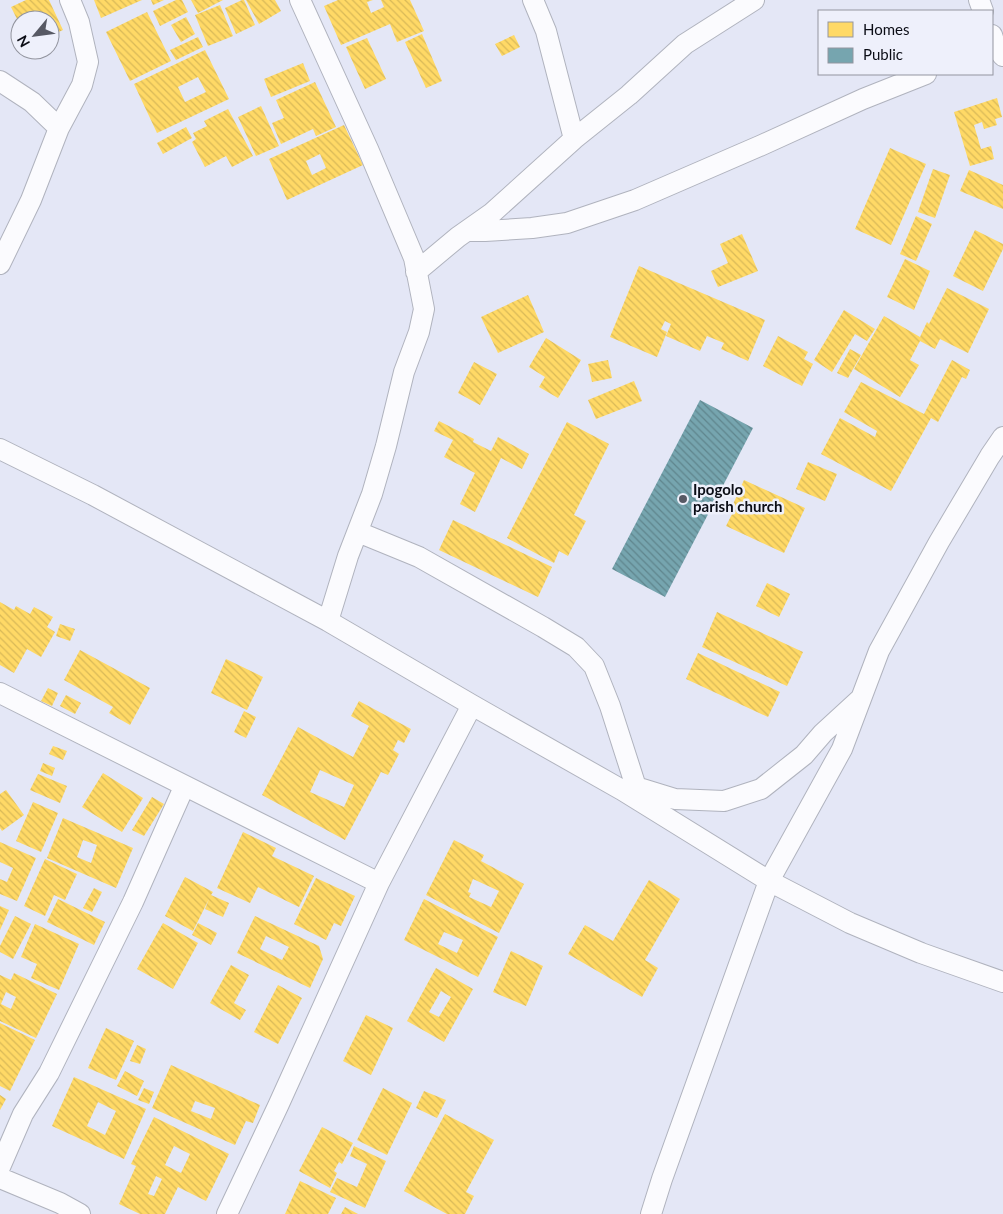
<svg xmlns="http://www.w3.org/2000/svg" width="1003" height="1214" viewBox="0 0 1003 1214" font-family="Lato,sans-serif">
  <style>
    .homes { fill: url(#homes-back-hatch); fill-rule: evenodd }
    .public { fill: url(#public-back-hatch) }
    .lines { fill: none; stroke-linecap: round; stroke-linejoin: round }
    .street-casing { stroke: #b0b3be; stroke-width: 22 }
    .street { stroke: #fbfbfe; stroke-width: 20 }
    .poi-dot { fill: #575964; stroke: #eef0fb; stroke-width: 2 }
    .labels { text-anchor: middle; stroke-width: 5; stroke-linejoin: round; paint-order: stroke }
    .poi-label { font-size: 15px; font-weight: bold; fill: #0b0d16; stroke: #eef0fb; text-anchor: start }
  </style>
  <defs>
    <pattern id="homes-back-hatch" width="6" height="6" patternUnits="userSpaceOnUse" patternTransform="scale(1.25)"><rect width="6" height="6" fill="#ffd966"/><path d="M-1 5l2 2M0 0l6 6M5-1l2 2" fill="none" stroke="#d9b958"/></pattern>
    <pattern id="public-back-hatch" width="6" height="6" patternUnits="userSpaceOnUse" patternTransform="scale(1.25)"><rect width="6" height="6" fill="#76a5af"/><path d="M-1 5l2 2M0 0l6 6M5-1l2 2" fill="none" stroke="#5f858d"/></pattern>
  </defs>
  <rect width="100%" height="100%" fill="#e4e7f6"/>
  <!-- homes -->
  <path class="homes" d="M26,0h23l14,30 -13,6v-16h-30v5l-9,-18z
    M94,0h48l-41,18z
    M151,0h13l-11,5z
    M176,0h6l6,12 -28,14 -7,-15z
    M191,0h32l-25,13z
    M242,0h2l11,25 -19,9 -11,-26z
    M246,0h29l6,11 -22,13z
    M338,0h35l-6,2 4,11 13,-6 -3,-7h29l14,31 -27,11 -7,-18 -49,21 -17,-39z
    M220,5l13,31 -25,10 -13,-31z
    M147,12l24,49 -41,20 -24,-49z
    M186,17l9,17 -14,8 -10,-17z
    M422,34l20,47 -16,7 -21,-46z
    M514,35l6,12 -18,9 -7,-12z
    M198,37l5,10 -27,13 -6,-10z
    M367,38l19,41 -21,10 -19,-42z
    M205,50l24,49 -72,34 -23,-49zM198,77l8,15 -21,10 -7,-15z
    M303,63l7,18 -39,16 -7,-18z
    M315,82l21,45 -20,9 -3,-7 -32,15 -9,-21 12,-5 -8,-18z
    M997,98l5,19 -7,2 2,6 -13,4 -2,-7 -8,3 7,24 10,-3 3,13 -24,7 -16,-54z
    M261,106l18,40 -23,10 -18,-39z
    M228,109l25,47 -21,11 -6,-11 -21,11 -13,-25 4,-3 -3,-6 14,-7 -3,-5z
    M344,125l19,40 -76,35 -18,-41zM320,154l6,14 -14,7 -6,-14z
    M186,127l6,11 -29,16 -6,-11z
    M890,148l36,16 -35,81 -36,-16z
    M933,169l17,6 -15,43 -17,-6z
    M969,170l34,15v24l-43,-18z
    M916,216l16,8 -16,37 -16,-7z
    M975,230l28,14v5l-20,42 -30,-15z
    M742,234l16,37 -40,16 -7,-16 17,-8 -8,-19z
    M905,259l25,12 -16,39 -27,-13z
    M639,266l126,54 -17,41 -27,-12 3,-6 -17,-7 -7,15 -34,-15 5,-12 -6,-3 -4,8 6,3 -10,25 -47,-20z
    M947,288l42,21 -21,44 -28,-14 -5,10 -15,-8 -10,19 9,5 -19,32 -46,-28 30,-53 36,21 7,-15 2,2z
    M528,295l16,37 -46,21 -17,-36z
    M844,310l31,19 -8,12 -12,-7 -23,38 -18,-12z
    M778,336l30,16 -4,7 9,5 -11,22 -39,-20z
    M546,338l35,22 -23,38 -19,-11 6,-10 -16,-10z
    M850,349l11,6 -13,23 -11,-5z
    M608,360l4,18 -20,4 -4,-18z
    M952,360l18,10 -4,9 -4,-2 -24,45 -7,-4 -40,73 -70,-37 19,-36 35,19 2,-6 -33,-19 17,-30 63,32z
    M474,362l23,12 -17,31 -22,-12z
    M634,381l8,20 -46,18 -8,-19z
    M439,421l35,18 -1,3 18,9 7,-14 31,17 -7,15 -21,-11 -26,54 -15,-8 15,-31 -31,-16 9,-17 -19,-9z
    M567,422l42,22 -35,71 12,6 -18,35 -9,-5 -5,12 -47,-25z
    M808,462l29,12 -12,27 -29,-12z
    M744,480l61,28 -21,45 -58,-27 7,-14 -3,-1z
    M453,520l99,47 -14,30 -99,-47z
    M767,583l23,11 -11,23 -23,-11z
    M0,602l14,8 2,-4 14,8 4,-7 19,10 -6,10 8,5 -14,25 -14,-8 -13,24 -14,-8z
    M717,612l86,40 -16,34 -85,-39z
    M60,624l15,5 -5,12 -14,-5z
    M80,650l70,38 -20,37 -21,-12 4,-6 -49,-27z
    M698,653l82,39 -12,25 -82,-38z
    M226,659l37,18 -16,33 -36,-17z
    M48,688l10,5 -6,13 -11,-5z
    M66,695l15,8 -6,11 -15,-8z
    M359,701l52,28 -7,14 -6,-3 -5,10 6,4 -11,21 -7,-3 -36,68 -83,-45 36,-68 55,30 16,-31 -18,-10zM320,770l34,15 -10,22 -34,-15z
    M244,711l12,6 -10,21 -12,-6z
    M53,746l14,5 -4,9 -14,-6z
    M43,763l12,5 -3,8 -12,-5z
    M103,773l40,25 -21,34 -40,-25z
    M38,774l29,12 -7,17 -30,-13z
    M6,790l18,25 -22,16 -2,-3v-34z
    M152,797l12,7 -20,32 -12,-6z
    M33,802l25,11 -17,39 -25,-11z
    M63,818l70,30 -17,40 -69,-30zM83,840l14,5 -6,18 -14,-6z
    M243,832l33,16 -4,8 42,20 -15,31 -41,-20 -8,16 -33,-15z
    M454,840l30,15 -3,6 43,23 -25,49 -73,-38zM473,879l26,12 -8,16 -22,-10 2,-4 -3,-1z
    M0,842l36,16 -19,43 -17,-7v-15l7,3 6,-14 -13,-6z
    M45,859l32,15 -12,26 -11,-5 -9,21 -21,-10z
    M185,877l28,15 -2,3 18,8 -6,14 -18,-8 4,-10 -16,32 -28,-15z
    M316,878l39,18 -14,30 -7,-3 -8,17 -32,-16z
    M649,880l31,19 -35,61 13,8 -16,29 -74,-43 17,-29 28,16z
    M94,888l8,4 -10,20 -9,-4z
    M58,899l47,23 -11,23 -47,-23z
    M424,899l74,38 -20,40 -74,-37zM444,932l19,8 -6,13 -19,-9z
    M0,906l9,4 -9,20z
    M15,916l16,8 -18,35 -13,-7v-6z
    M255,916l64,30 4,13 -13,29 -73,-35zM266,936l23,11 -7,13 -22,-11z
    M163,923l35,20 -25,46 -36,-20z
    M198,923l19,10 -6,12 -19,-10z
    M35,924l44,20 -20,46 -28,-12 6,-14 -16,-7z
    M511,951l32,15 -17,40 -33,-14z
    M231,965l18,10 -15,28 12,7 -6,10 -30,-17z
    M436,968l37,21 -29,53 -37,-21zM441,991l10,6 -12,20 -10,-5z
    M14,973l43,21 -21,44 -36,-17v-46l11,5zM6,992l10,5 -5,12 -10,-5z
    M278,985l24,13 -24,46 -24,-12z
    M366,1015l27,13 -22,47 -28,-14z
    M0,1023l35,17 -25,51 -10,-5z
    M106,1028l28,13 -18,39 -28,-12z
    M137,1045l9,4 -6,15 -10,-3z
    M171,1065l89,40 -7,18 -7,-2 -11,24 -83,-37zM195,1101l20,7 -4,11 -20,-8z
    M125,1071l19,10 -7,15 -20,-10z
    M74,1077l72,32 -22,50 -72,-33zM98,1102l18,9 -11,24 -18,-9z
    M144,1088l10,4 -5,12 -11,-4z
    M383,1088l29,15 -25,52 -30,-15z
    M424,1091l22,9 -9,18 -21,-10z
    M0,1095l6,4 -6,11z
    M445,1114l49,26 -28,52 8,4 -9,18h-18l-43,-23z
    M154,1117l75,37 -23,47 -28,-14 -13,27h-25l-21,-10 17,-38 -5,-2zM174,1146l16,8 -9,19 -16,-8zM156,1176l6,3 -8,17 -6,-2z
    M322,1127l31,16 -11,21 -3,-2 -5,9 3,2 -7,15 -31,-17z
    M354,1146l32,15 -21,47 -35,-16 7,-14 20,9 10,-23 -17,-8z
    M300,1181l36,17 -8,16h-43z
    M345,1207l13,7h-17z"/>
  <!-- public -->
  <path class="public" d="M700,400l53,28 -88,169 -53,-28z"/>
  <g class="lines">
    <defs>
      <path id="street" d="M300,0l68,149 46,109 10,51 -5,23 -15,40 -18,74 -14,48 -24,62 -20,65
        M533,0l13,31 28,108
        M979,0l4,11
        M992,35l4,12 7,9
        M0,81l32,21 27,26
        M467,231h18l47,-3 35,-5 68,-23 127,-55 101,-46 63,-25
        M0,264l31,-64 28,-72 23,-43 6,-23 -9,-40 -9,-22
        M416,272l42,-35 34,-24 82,-74 55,-44 56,-51 69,-44
        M0,449l93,46 235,126 144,84 150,85 147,91 81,42 71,30 82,29
        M358,532l61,25 124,70 33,20 18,19 16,40 26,81
        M0,693l379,190
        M626,789l10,-2 39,12 49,2 37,-12 43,-34 19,-22 36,-33
        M0,1167l23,-53 26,-41 84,-171 51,-115
        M0,1178l60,25 20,11
        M227,1214l51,-108 101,-223 93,-178
        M651,1214l11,-35 107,-298 73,-132 37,-98 60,-109 51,-86 13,-19"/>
    </defs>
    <!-- street casing -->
    <use href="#street" class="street-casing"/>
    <!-- street -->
    <use href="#street" class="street"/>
  </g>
  <!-- markers -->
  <circle class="poi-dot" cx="683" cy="499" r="5"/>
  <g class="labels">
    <!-- poi labels -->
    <g class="poi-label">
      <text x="693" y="495">Ipogolo<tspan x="693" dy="17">parish church</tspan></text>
    </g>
  </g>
  <!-- legend -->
  <rect x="818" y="10" width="175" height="65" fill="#eef0fb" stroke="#93959f"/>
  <rect x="828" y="22" width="25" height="15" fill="#ffd966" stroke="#93959f"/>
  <text x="863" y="35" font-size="15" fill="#0b0d16">Homes</text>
  <rect x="828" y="48" width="25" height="15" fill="#76a5af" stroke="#93959f"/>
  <text x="863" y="60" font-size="15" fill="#0b0d16">Public</text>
  <!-- north arrow -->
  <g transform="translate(35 35) rotate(241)"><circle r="24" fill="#eef0fb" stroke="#93959f"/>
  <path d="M0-4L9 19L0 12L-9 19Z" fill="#575964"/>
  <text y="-8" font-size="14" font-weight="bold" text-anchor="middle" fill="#0b0d16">N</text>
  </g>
</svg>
